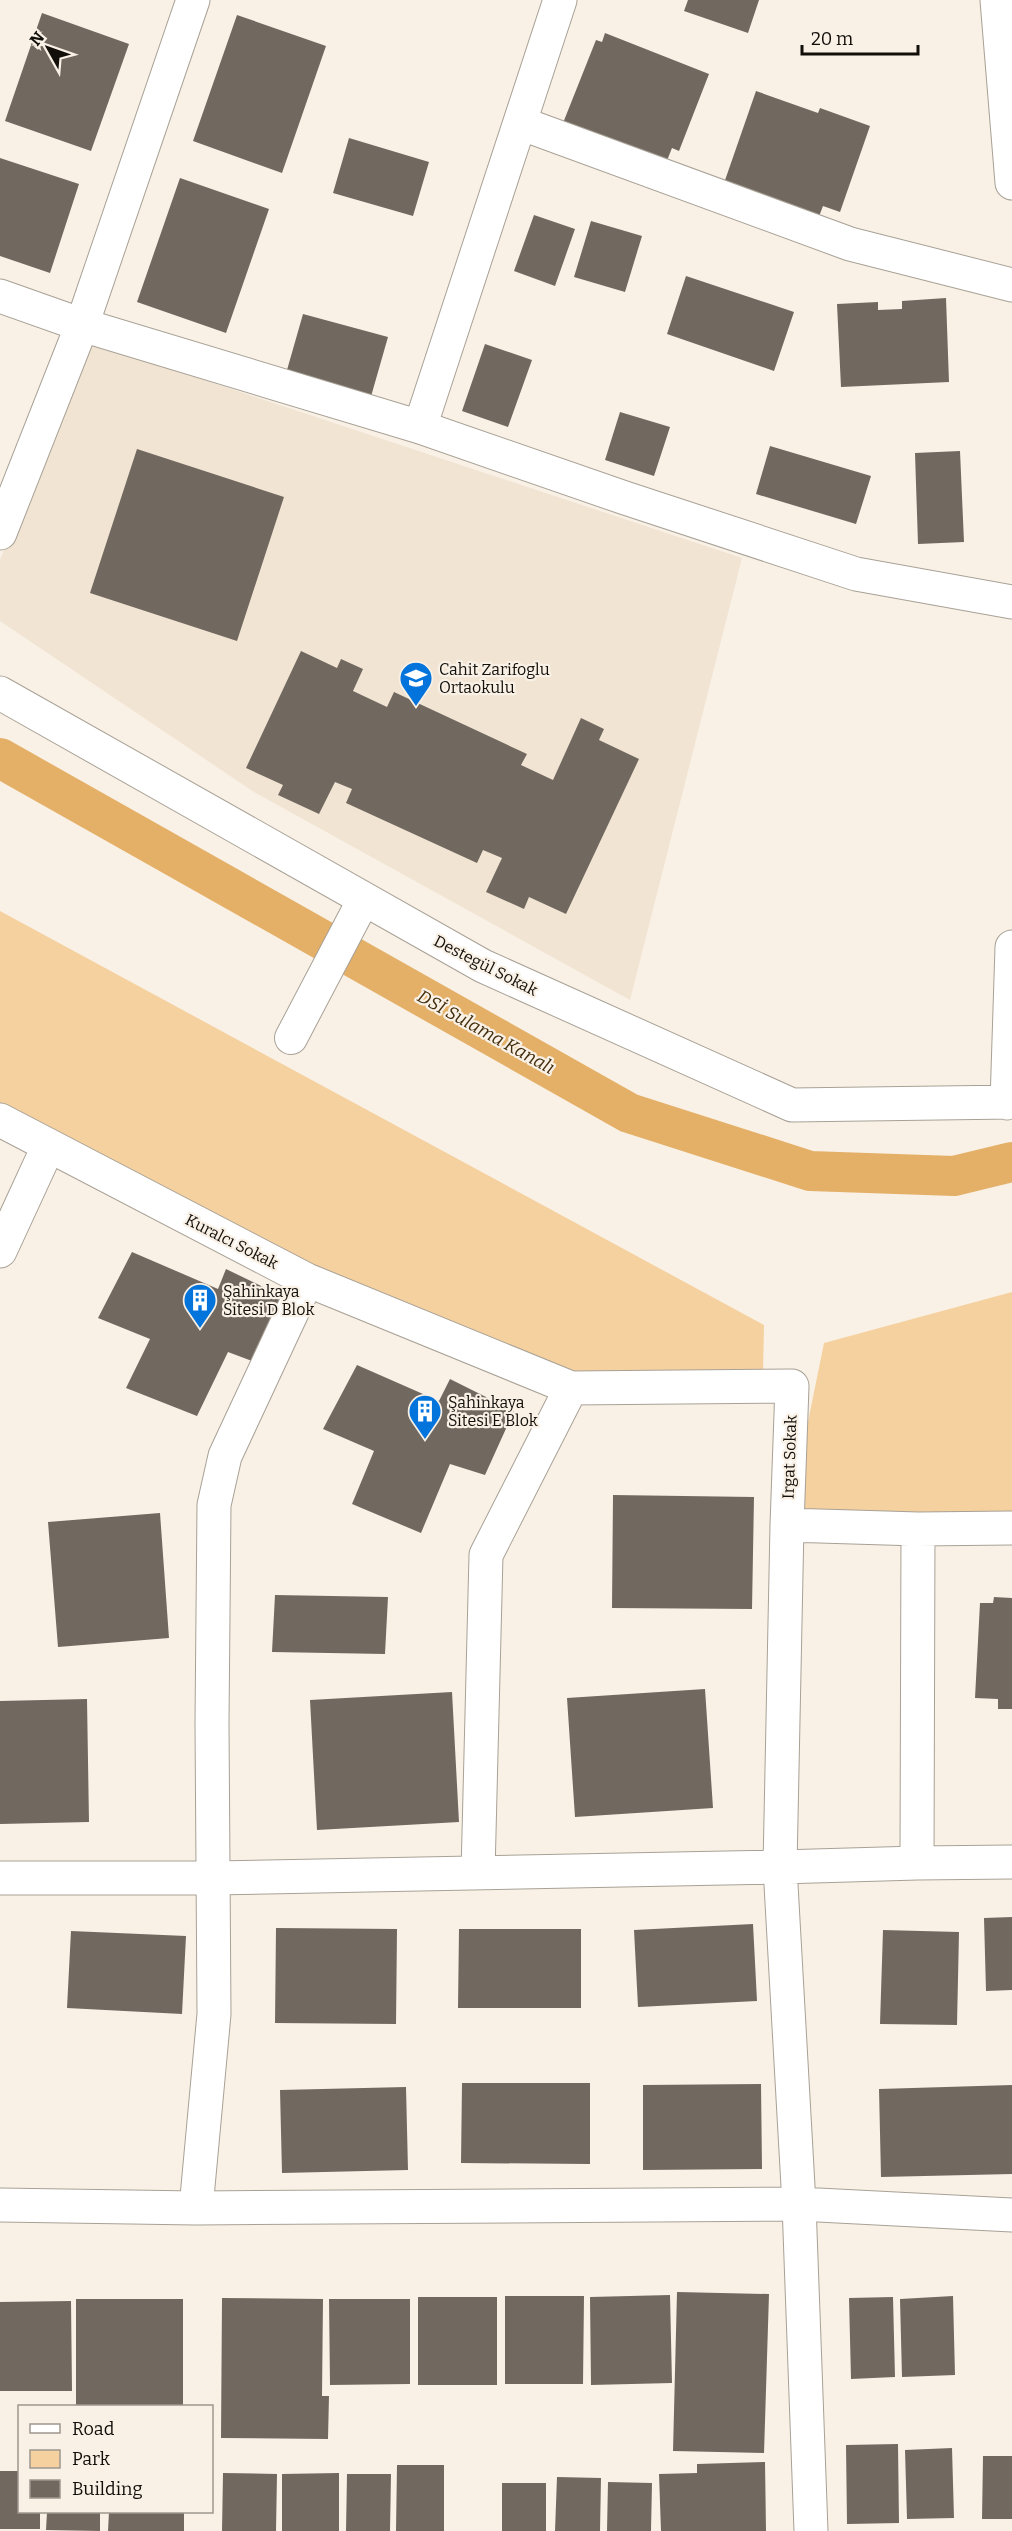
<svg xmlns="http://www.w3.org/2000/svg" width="1012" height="2531" viewBox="0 0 1012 2531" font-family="Bitter,serif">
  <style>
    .built { fill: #f1e4d3 }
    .green { fill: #f5d1a0 }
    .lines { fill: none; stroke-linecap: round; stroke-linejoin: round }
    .canal { stroke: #e4b068; stroke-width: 40 }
    .building { fill: #716960 }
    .pedestrian-casing { stroke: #a8a196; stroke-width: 34 }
    .minor-casing { stroke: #a8a196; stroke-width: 35 }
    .pedestrian { stroke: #fff; stroke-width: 32 }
    .minor { stroke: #fff; stroke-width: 33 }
    .labels { text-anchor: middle; stroke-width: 4.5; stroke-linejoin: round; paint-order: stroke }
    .poi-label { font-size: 16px; fill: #120f0b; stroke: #f9f1e6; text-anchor: start }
    .street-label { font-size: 16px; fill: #120f0b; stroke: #f9f1e6 }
    .water-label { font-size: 18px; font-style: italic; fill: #422d0d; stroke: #f9f1e6 }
  </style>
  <rect width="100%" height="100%" fill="#f9f1e6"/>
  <!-- built -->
  <path class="built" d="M83,340l659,218 -112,442 -376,-208 -254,-171v-61z"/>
  <!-- green -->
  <path class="green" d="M0,911l764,414 -1,48 -196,4 -279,-118 -288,-148z
    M1012,1292v221l-225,12 37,-182z"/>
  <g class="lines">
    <!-- canal -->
    <path class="canal" d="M0,758l629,355 181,58 144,5 58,-14"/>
  </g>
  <!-- building -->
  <path class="building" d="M688,0h71l-11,33 -64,-22z
    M42,13l87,31 -38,107 -86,-30z
    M237,15l89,31 -44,127 -89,-32z
    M605,33l104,41 -30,77 -7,-3 -6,15 -103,-40 33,-83 6,2z
    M756,91l62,22 2,-5 50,18 -30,86 -17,-6 -5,13 -95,-33z
    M349,138l80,24 -16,54 -80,-23z
    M0,158l79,26 -29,89 -50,-17z
    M180,178l89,31 -43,124 -89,-31z
    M534,215l41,14 -20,57 -41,-15z
    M591,221l51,15 -17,56 -51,-15z
    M686,276l108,36 -20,59 -107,-37z
    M946,298l3,84 -108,5 -4,-83 41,-2v8l24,-1v-8z
    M303,314l85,23 -18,63 -85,-23z
    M485,344l47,16 -24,67 -46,-16z
    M620,412l50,15 -16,49 -49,-16z
    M770,446l101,30 -15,48 -100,-30z
    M137,449l147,48 -47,144 -147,-48z
    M960,451l4,91 -46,2 -3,-91z
    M301,651l36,17 4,-9 22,10 -10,22 34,16 7,-15 133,62 -6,11 32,15 28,-62 23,11 -5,11 40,19 -73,155 -37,-17 -5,12 -38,-17 16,-34 -19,-8 -6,13 -131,-60 6,-14 -17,-7 -16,32 -41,-19 5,-10 -37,-17z
    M132,1252l86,37 8,-20 64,31 -30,64 -32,-12 -31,64 -71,-28 24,-49 -52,-21z
    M357,1365l82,36 11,-22 64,32 -29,64 -35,-11 -29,69 -69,-29 22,-53 -51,-22z
    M613,1495l141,2 -2,112 -140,-1z
    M160,1513l9,125 -111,9 -10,-125z
    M275,1595l113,2 -3,57 -113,-2z
    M994,1597l18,1v111h-14v-10l-23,-1 5,-95h13z
    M705,1689l8,119 -138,9 -8,-119z
    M452,1692l7,130 -142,8 -7,-130z
    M87,1699l2,123 -89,2v-123z
    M1012,1917v73l-26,1 -2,-73z
    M753,1924l4,77 -119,6 -4,-77z
    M276,1928l121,1 -1,95 -121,-1z
    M459,1929h122v79h-123z
    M883,1930l76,2 -2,93 -77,-1z
    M71,1931l115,5 -4,78 -115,-6z
    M462,2083h128v81l-129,-1z
    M761,2084l1,85 -119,1v-85z
    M1012,2085v89l-131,3 -2,-88z
    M406,2087l2,83 -126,3 -2,-83z
    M677,2292l92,2 -5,159 -91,-2z
    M670,2295l2,88 -81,2 -1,-88z
    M505,2296h79l-1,88h-78z
    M953,2296l2,79 -53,2 -2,-78z
    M418,2297h79v88h-79z
    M893,2297l2,80 -44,2 -2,-81z
    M222,2298l101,1 -1,97h7l-1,43 -107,-1z
    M76,2299h107v107h-107z
    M329,2299h81v85l-80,1z
    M71,2301l1,90h-72v-89z
    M898,2444l1,79 -52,1 -1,-79z
    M952,2448l2,70 -47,1 -2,-69z
    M983,2456h29v63h-30z
    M765,2462l1,69h-105l-2,-57 38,-1v-9z
    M397,2465h47v66h-48z
    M0,2471h20v41h20v17h-40z
    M223,2473l54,1 -1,57h-54z
    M339,2473v58h-57v-57z
    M347,2474h44l-1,57h-44z
    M557,2477l44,1 -1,53h-45z
    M608,2482l44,1 -1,48h-44z
    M502,2483h44v48h-44z
    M47,2512h53v19l-54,-1z
    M109,2512h75v19h-76z"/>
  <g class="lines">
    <defs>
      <path id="pedestrian" d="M291,1038l73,-139"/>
      <path id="minor" d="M193,0l-111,325 338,102 205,71 231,76 156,28
        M997,0l15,183
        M520,123l330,121 162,41
        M0,296l82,29 -82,208
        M420,427l140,-427
        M0,693l483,273 309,139 220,-3
        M1007,1103l5,-156
        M0,1120l307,160 264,108 221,-2 -5,139 131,4 94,-1
        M0,1251l48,-104
        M917,1863l95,-1
        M478,1873l8,-318 85,-167
        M0,1878h213l567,-11 7,-342
        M0,2205l196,3 603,-4 213,11
        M196,2208l18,-194 -2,-291 2,-218 11,-49 82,-176
        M811,2531l-12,-327 -19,-337 137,-4 1,-334"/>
    </defs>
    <!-- pedestrian casing -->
    <use href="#pedestrian" class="pedestrian-casing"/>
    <!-- minor casing -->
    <use href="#minor" class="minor-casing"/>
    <!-- pedestrian -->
    <use href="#pedestrian" class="pedestrian"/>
    <!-- minor -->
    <use href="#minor" class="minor"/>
  </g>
  <!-- icons -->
  <defs>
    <symbol id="school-pin" viewBox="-11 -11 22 30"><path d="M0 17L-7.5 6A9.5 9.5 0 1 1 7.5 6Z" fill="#0374dc" stroke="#f9f1e6"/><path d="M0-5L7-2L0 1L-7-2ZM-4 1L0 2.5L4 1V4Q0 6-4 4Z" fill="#fff"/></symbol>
    <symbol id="building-pin" viewBox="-11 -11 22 30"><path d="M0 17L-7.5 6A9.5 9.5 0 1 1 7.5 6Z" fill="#0374dc" stroke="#f9f1e6"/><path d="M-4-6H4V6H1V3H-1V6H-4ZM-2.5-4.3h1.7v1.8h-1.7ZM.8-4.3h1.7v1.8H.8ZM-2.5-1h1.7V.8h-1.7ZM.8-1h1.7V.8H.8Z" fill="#fff"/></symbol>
  </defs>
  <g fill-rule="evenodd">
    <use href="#school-pin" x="397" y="659" width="38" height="52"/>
    <use href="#building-pin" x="181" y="1281" width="38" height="52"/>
    <use href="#building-pin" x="406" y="1392" width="38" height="52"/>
  </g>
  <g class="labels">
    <!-- poi labels -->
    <g class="poi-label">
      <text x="439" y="675">Cahit Zarifoglu<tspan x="439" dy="18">Ortaokulu</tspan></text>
      <text x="223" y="1297">Şahinkaya<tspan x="223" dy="18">Sitesi D Blok</tspan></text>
      <text x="448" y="1408">Şahinkaya<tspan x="448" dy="18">Sitesi E Blok</tspan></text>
    </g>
    <!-- street labels -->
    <g class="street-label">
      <text transform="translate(486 965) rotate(27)" y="6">Destegül Sokak</text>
      <text transform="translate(232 1241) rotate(27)" y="6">Kuralcı Sokak</text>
      <text transform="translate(789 1457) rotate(-88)" y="6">Irgat Sokak</text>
    </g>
    <!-- water labels -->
    <g class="water-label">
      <text transform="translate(486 1032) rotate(29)" y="6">DSİ Sulama Kanalı</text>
    </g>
  </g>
  <!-- legend -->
  <rect x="18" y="2405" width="195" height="108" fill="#f9f1e6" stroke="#9d978e" stroke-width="1.5"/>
  <rect x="30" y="2424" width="30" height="9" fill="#ffffff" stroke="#9d978e" stroke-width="1.5"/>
  <text x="72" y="2435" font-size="18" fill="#120f0b">Road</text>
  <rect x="30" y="2450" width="30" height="18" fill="#f5d1a0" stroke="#9d978e" stroke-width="1.5"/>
  <text x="72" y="2465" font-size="18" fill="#120f0b">Park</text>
  <rect x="30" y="2480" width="30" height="18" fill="#716960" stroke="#9d978e" stroke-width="1.5"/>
  <text x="72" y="2495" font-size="18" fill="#120f0b">Building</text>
  <!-- north arrow -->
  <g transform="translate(48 48) rotate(310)" stroke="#f9f1e6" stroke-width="4.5" paint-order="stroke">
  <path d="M0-4.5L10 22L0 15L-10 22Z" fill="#120f0b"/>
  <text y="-9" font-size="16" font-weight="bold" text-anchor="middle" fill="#120f0b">N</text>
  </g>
  <!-- scale -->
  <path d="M802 45v9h116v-9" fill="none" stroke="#120f0b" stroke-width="3"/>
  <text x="811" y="45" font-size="18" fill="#120f0b" stroke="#f9f1e6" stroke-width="4.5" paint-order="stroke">20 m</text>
</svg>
